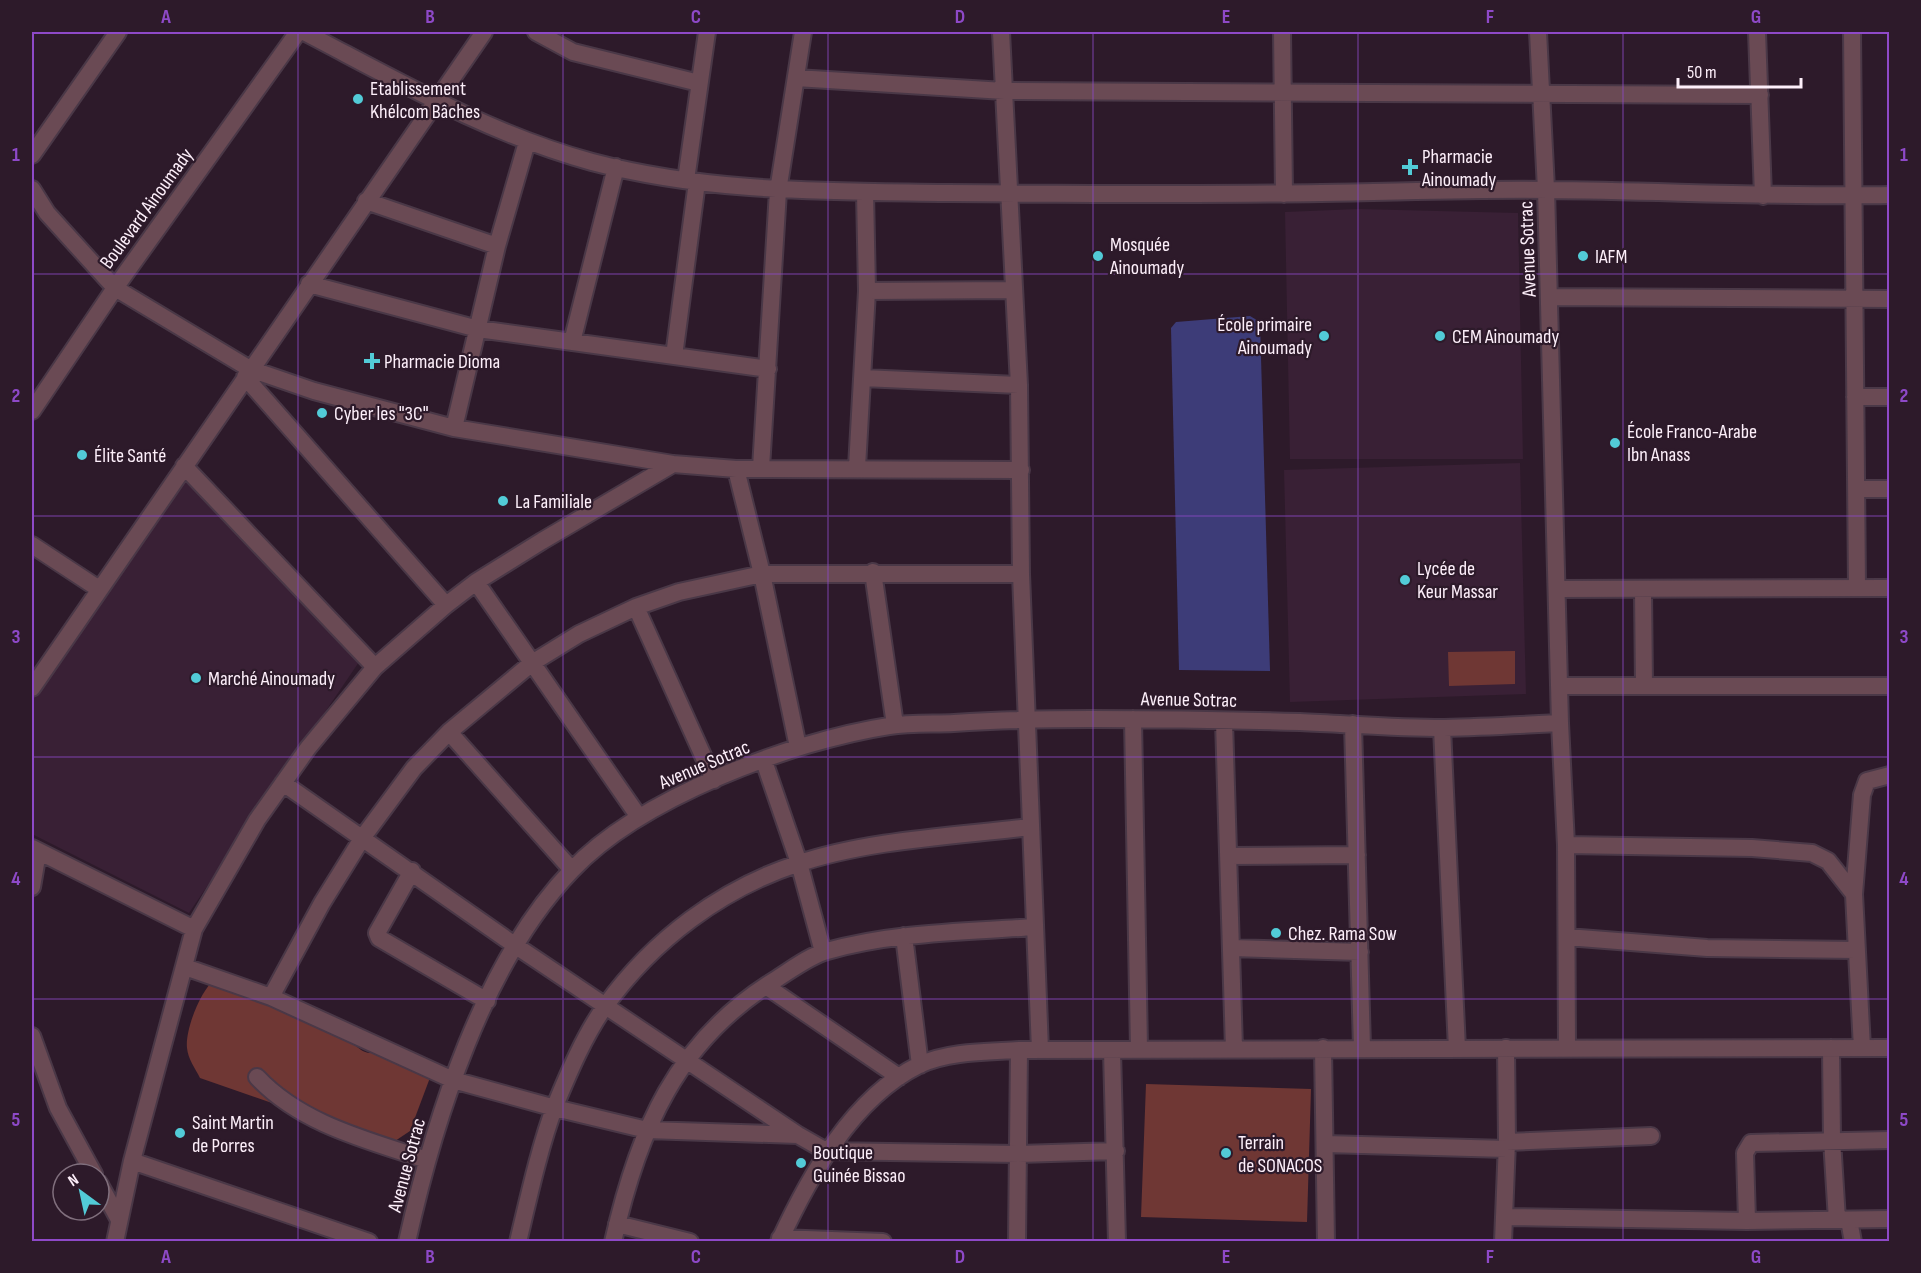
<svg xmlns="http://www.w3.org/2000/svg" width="1921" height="1273" viewBox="0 0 1921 1273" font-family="'Sofia Sans Condensed',sans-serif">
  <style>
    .built { fill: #392035 }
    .green { fill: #6f3734 }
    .water { fill: #3d3c78 }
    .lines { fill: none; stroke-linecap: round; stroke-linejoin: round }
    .minor-casing { stroke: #4a3847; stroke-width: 20 }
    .minor { stroke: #6a4a54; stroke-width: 16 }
    .grid { fill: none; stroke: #8e49c8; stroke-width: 1.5; stroke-opacity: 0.55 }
    .poi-dot { fill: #52cbd7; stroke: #2d1a2a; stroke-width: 2 }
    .labels { text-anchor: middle; stroke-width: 4.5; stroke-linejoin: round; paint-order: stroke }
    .poi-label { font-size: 20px; fill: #fdeffa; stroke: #2d1a2a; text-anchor: start }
    .street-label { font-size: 20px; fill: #fdeffa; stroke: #2d1a2a }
    .neatline { fill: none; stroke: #8e49c8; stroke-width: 2 }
    .grid-label { font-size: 20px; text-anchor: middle; font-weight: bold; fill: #8e49c8 }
  </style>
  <rect width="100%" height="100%" fill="#2d1a2a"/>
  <!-- built -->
  <path class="built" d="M1358,209l160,4 5,246h-233l-5,-247z
    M1520,463l6,231 -236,8 -6,-232z
    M184,477l177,182 -172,254 -157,-79v-137z"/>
  <!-- green -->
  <path class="green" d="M1515,651v33l-66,2 -1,-34z
    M215,979l138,64c14,15 25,12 39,-1l42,25 -24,64 -15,10 -17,-1 -178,-62c-5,-10 -12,-19 -13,-30 -2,-19 14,-58 28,-69z
    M1146,1084l165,5 -4,133 -166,-5z"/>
  <!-- water -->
  <path class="water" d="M1250,316l10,6 10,349 -91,-1 -8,-342 5,-6z"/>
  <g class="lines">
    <defs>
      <path id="minor" d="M304,32c94,49 185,102 288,130 118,31 234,29 355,31 125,1 249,2 374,0 76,-1 152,-4 227,-3 114,1 228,7 342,5
        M536,32l37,20 126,31
        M1001,32l18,353 2,189 19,476
        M1282,32l2,162
        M1757,32l6,164
        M1852,32l5,556
        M796,78l208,13 756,4
        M32,155l86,-123
        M686,180l21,-148
        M32,189l15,24 68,75 135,81 64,22 140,37 219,36 63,5 285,1
        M366,201l131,45
        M309,284l169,45 290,40
        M867,291l146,-1
        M1549,297l341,2
        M572,342l44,-175
        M674,356l23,-174
        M245,377l201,228
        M863,378l156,7
        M1855,397h35
        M32,411l83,-123 183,-256
        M454,428l43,-182 30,-104
        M184,466l191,201
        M857,467l10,-176 -2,-99
        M761,468l17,-277 25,-159
        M736,469l26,105 36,173
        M1856,489h34
        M32,545l67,44
        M873,572l22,153
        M476,582l163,235
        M1557,589l333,-1
        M1643,591l1,95
        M636,607l78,173
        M1560,686h330
        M32,688l452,-656
        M1133,719l6,330
        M1224,721l10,328
        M1560,723l6,122 1,203
        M1353,724l9,324
        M1442,728l15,321
        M449,732l123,138
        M764,761l35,102 24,89
        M283,783l233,163 282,189 28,16 193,3 97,-3
        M1566,845l186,3 60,5 16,8 26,33
        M32,848l162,81
        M1228,856l129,-1
        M412,871l-35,62 2,5 108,63
        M32,887l6,-35
        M904,936l16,129
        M1567,937l140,11 149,2
        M1232,948l128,4
        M185,967l86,30 51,-94 41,-66 51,-69 35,-36 83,-69 47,-29 57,-27 43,-15 83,-18h259
        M766,986l133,91
        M271,997l182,83 102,28 92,22 151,5
        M32,1036l26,72 36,66
        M1323,1048l3,194
        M1831,1048l1,92 5,80
        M1862,1048l-8,-154 8,-99 5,-14 23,-6
        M1112,1051l5,191
        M257,1077c44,47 110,63 170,83
        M1507,1142l144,-6
        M1325,1144l182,5
        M132,1161l237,81
        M99,1183l19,35
        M1505,1217l242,4 143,-2
        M1849,1220l4,22
        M1747,1221l-2,-68 6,-10 139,-3
        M617,1224l73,18
        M780,1238l103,4
        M115,1242l17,-81 62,-232 63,-109 51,-72 67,-81 71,-62 30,-23 66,-41 131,-77
        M407,1242c27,-122 77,-281 165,-372 68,-72 220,-129 317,-144 22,-3 44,-2 65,-3 46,-3 91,-4 137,-4 70,0 140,1 209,3 48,2 96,6 144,6 39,-1 77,-3 116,-5l-14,-534 -8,-157
        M518,1242c10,-42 22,-97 37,-136 14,-34 30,-72 51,-101 47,-65 115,-116 191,-141 70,-24 159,-28 233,-37
        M613,1242c25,-111 63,-201 162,-262 16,-10 34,-24 52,-29 67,-19 137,-19 207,-24
        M779,1242c30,-65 73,-144 140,-177 30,-14 68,-13 100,-15l871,-2
        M1017,1242l2,-192
        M1503,1242l4,-100 -1,-94"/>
    </defs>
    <!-- minor casing -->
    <use href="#minor" class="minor-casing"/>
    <!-- minor -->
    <use href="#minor" class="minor"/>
  </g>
  <!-- grid -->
  <path class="grid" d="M298,32v1210M563,32v1210M828,32v1210M1093,32v1210M1358,32v1210M1623,32v1210M32,274h1858M32,516h1858M32,757h1858M32,999h1858"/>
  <!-- markers -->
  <g class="poi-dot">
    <circle cx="358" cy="99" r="6"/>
    <path d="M1407 158h6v6h6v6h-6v6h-6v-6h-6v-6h6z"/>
    <circle cx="1098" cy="256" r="6"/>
    <circle cx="1583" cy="256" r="6"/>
    <circle cx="1324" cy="336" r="6"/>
    <circle cx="1440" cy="336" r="6"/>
    <path d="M369 352h6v6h6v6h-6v6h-6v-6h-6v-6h6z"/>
    <circle cx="322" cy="413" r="6"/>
    <circle cx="1615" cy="443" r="6"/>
    <circle cx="82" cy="455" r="6"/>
    <circle cx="503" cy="501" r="6"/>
    <circle cx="1405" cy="580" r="6"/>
    <circle cx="196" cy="678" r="6"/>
    <circle cx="1276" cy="933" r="6"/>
    <circle cx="180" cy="1133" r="6"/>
    <circle cx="1226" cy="1153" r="6"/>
    <circle cx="801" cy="1163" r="6"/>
  </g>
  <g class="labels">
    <!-- poi labels -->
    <g class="poi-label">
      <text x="370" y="95">Etablissement<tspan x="370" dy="23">Khélcom Bâches</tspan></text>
      <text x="1422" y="163">Pharmacie<tspan x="1422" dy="23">Ainoumady</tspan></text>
      <text x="1110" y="251">Mosquée<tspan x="1110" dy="23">Ainoumady</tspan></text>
      <text x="1595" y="263">IAFM</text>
      <text x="1312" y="331" text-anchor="end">École primaire<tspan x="1312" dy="23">Ainoumady</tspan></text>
      <text x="1452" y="343">CEM Ainoumady</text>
      <text x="384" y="368">Pharmacie Dioma</text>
      <text x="334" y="420">Cyber les "3C"</text>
      <text x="1627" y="438">École Franco-Arabe<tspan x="1627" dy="23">Ibn Anass</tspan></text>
      <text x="94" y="462">Élite Santé</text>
      <text x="515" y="508">La Familiale</text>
      <text x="1417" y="575">Lycée de<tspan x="1417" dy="23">Keur Massar</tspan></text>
      <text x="208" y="685">Marché Ainoumady</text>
      <text x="1288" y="940">Chez. Rama Sow</text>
      <text x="192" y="1129">Saint Martin<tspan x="192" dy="23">de Porres</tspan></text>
      <text x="1238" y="1149">Terrain<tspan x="1238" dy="23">de SONACOS</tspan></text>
      <text x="813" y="1159">Boutique<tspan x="813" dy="23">Guinée Bissao</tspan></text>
    </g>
    <!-- street labels -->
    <g class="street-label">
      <text transform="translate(146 208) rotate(-54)" y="7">Boulevard Ainoumady</text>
      <text transform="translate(1527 249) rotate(-92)" y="7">Avenue Sotrac</text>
      <text transform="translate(1189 699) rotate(1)" y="7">Avenue Sotrac</text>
      <text transform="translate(704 764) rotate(-23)" y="7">Avenue Sotrac</text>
      <text transform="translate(406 1165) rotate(-75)" y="7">Avenue Sotrac</text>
    </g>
  </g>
  <!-- border -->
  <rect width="1921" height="1273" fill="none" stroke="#2d1a2a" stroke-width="66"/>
  <!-- north arrow -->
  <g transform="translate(81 1192) rotate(327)"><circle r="28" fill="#2d1a2a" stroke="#806f7d" stroke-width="1.5"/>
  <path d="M0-4.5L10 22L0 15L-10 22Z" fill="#52cbd7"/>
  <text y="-9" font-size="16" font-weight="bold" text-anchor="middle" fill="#fdeffa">N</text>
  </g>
  <!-- scale -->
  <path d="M1678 78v9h123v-9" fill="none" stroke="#fdeffa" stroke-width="3"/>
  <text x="1687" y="78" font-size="18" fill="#fdeffa" stroke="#2d1a2a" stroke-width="4.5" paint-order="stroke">50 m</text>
  <rect x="33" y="33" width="1855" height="1207" class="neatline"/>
  <g class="grid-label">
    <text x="166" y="23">A</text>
    <text x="430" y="23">B</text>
    <text x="696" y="23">C</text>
    <text x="960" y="23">D</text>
    <text x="1226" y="23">E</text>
    <text x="1490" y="23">F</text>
    <text x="1756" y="23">G</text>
    <text x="16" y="161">1</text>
    <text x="1904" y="161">1</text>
    <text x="16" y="402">2</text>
    <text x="1904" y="402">2</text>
    <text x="16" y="643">3</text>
    <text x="1904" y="643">3</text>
    <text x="16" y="885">4</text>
    <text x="1904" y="885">4</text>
    <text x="16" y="1126">5</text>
    <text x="1904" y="1126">5</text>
    <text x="166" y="1263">A</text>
    <text x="430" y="1263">B</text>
    <text x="696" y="1263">C</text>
    <text x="960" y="1263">D</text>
    <text x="1226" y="1263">E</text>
    <text x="1490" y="1263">F</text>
    <text x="1756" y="1263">G</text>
  </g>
</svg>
